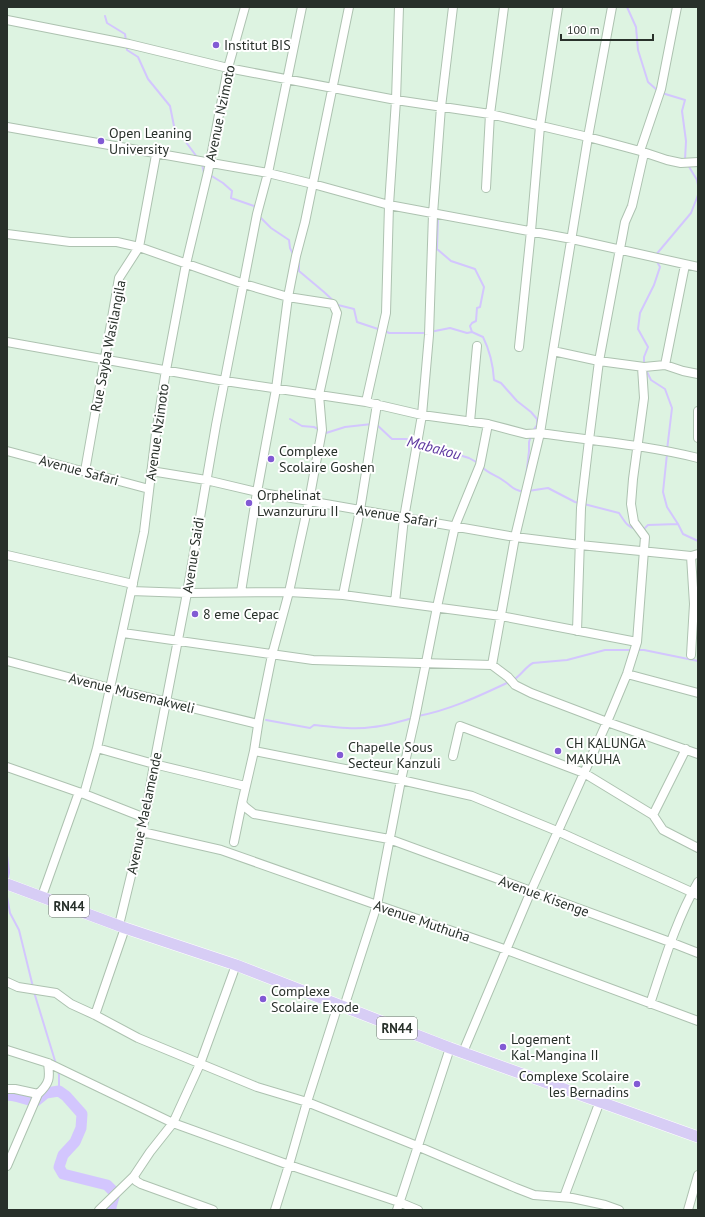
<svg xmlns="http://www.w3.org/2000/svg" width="705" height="1217" viewBox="0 0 705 1217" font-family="'PT Sans',sans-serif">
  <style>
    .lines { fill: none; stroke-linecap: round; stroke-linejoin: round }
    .stream { stroke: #d3c6fe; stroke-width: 2 }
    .river { stroke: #d3c6fe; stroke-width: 11 }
    .minor-casing { stroke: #adc2b0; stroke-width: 10 }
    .major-casing { stroke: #fff; stroke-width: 12 }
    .minor { stroke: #fff; stroke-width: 8 }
    .major { stroke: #d7cdf5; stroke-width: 11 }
    .poi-dot { fill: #825ad4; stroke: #fff; stroke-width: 1.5 }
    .labels { text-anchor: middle; stroke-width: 4; stroke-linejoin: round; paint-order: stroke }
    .shield { fill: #fff; stroke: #686e6a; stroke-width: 1 }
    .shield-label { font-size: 13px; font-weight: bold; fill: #28302a }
    .poi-label { font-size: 14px; fill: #28302a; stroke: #fff; text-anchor: start }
    .street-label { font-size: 14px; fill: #28302a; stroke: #fff }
    .water-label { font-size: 15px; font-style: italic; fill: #5c379f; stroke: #fff }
  </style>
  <rect width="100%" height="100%" fill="#ddf3e1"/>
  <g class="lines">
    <!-- stream -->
    <path class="stream" d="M627,7l9,20 2,23 10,32 10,9
      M105,16l2,7 18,11 1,7
      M127,45v5l11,7 10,22 22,27 4,20 23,31
      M662,93l23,7 -3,11 4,30 -1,19
      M202,164l2,9 2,1
      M688,165l9,15 1,5
      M210,175l13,8 9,8 -1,7 23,8 1,3
      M259,216l12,12 18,12 1,8 4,8
      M438,217l-1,32 14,12 24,8 9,18 -4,20 -3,1 -1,13 -4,2 -2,3 2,6
      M655,256l36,-43 7,-18
      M299,263v8l25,21 14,13 16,4 3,13 24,8
      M385,331l4,2h37
      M430,332l20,-4 17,5 5,-1 11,5c7,14 10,27 11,43l7,3 16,18 14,11 6,7v6l-5,7
      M644,364v-7l4,-10 -10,-18 2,-16 14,-28 6,-18 -4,-7
      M646,370l5,10 14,9 7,19 -5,42
      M290,419l12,7 12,1 6,3
      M376,424l16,15h14l9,3
      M324,432l2,1 19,-6 27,-3
      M420,443l49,15 9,5
      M667,454l-4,38 4,15 11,17 5,10 15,7
      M482,467c8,8 15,8 22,14 9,6 9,9 20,11
      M526,477l3,-26v-9l2,-6
      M528,491l20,-3 27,14 4,1
      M584,504l35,9c5,7 8,15 18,16
      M643,530l5,-5 30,-1
      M637,650h7l54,11
      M513,680c8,-4 12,-13 20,-17l34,-3 38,-10h27
      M418,716c32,-6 61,-20 91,-34
      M266,720l44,8 4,-3c19,2 40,5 59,2 13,-1 26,-5 39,-9
      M7,855l2,17 -2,9
      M7,897l3,16 9,17 14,57
      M34,992l22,72
      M58,1070l1,5v16"/>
    <!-- river -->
    <path class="river" d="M7,1095c10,0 18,5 29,6l10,-8 13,-2 7,5 16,18 -1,14 -6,14 -12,13 -4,12 4,7 44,11 8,8 -4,14v3"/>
    <defs>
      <path id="minor" d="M7,20l122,24 99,24 168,32 94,14 98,23 52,14 27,9 14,3 17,-1
        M7,127l261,46 45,11 76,21 183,34 126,28
        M640,151l21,-62 16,-82
        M486,188l4,-74 14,-107
        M7,234l63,8h47l22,5 105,37 44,13 45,7 4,9 -18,82 3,35 -13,71 -20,91 -17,63 -13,64 -5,32 -12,52 3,4 9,7 135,25 281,103 28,11
        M7,342l218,39 141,21 56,13 66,9 38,10 14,-1c53,8 106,12 158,25
        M519,347l12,-116 9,-105 18,-119
        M553,351l46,10 45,6 21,-2 18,6 15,3
        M665,365l20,-100
        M366,402l20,-89 3,-108 7,-105 3,-93
        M698,411v27
        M470,422l7,-76
        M7,451l142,38
        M85,471l34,-193 20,-31 17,-92
        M151,471l55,9 51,12 258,45 65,8 111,11 7,-2
        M7,555l126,29
        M131,591l56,2 102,-1 54,3 158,21 136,26
        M241,592l16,-100 19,-103 12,-92 8,-41 9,-34 44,-215
        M343,595l17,-85 17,-106
        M395,602l9,-84 18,-103 7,-80 4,-121 8,-107 12,-100
        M577,631l4,-123 8,-68 10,-79 26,-139 7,-16 12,-53
        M123,633l190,27 179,5 16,12 7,8 16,8 76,29 91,32
        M691,655l3,-51 -3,-48
        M7,661l103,27 148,36
        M492,665l23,-128 25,-104 13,-82 35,-214 24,-130
        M627,674l71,19
        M97,748l57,16 91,22
        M254,751l147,29 71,16 85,35 141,64
        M453,756l7,-30 124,47 69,42 10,15 35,18
        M7,767l77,27 61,24
        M84,794l13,-46 47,-216 12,-99 10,-63 20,-106 22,-92 20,-104 17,-61
        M653,815l33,-66
        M142,832l79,18 156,55 130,45 191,71
        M234,842l8,-39
        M42,896l37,-104
        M119,925l26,-107 9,-54 33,-171 29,-168 41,-211 11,-41 34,-166
        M7,982l11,5 38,6 15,11 24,11 43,23 119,49 50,15 110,44 99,42 18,7 38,3 33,7 14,5
        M650,1004c14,-42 26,-84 48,-122
        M344,1007l33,-102 24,-125 14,-62 22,-111 18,-81 25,-61 8,-41
        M95,1015l30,-87
        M7,1050l41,13 125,60 116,42 110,37 19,8
        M463,1052l68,-161 76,-169 20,-48 10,-32 8,-105 -11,-15 -3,-18 2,-25 11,-81 -2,-31
        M7,1089h8l23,5
        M7,1166l31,-72c12,-11 12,-16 10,-31
        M564,1197l36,-96
        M99,1210l35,-34
        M213,1210l-72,-26 -5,-3 -2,-5 16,-24 23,-29 27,-59 36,-99
        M275,1210l14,-45 18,-63 31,-97
        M397,1210l53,-162
        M688,1210l10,-35"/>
      <path id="major" d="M7,884l118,44 111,37 214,83 248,89"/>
    </defs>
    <!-- minor casing -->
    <use href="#minor" class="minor-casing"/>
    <!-- major casing -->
    <use href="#major" class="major-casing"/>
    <!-- minor -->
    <use href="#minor" class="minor"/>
    <!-- major -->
    <use href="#major" class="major"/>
  </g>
  <!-- markers -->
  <g class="poi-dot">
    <circle cx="216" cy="45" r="4"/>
    <circle cx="101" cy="141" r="4"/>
    <circle cx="271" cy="459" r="4"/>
    <circle cx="249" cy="503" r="4"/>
    <circle cx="195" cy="614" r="4"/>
    <circle cx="558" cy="751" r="4"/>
    <circle cx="340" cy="755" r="4"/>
    <circle cx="263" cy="999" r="4"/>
    <circle cx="503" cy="1047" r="4"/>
    <circle cx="637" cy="1084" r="4"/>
  </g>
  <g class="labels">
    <!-- shield labels -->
    <g class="shield">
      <rect x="49" y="895" width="40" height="22" rx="3"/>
      <rect x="377" y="1017" width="40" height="22" rx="3"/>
    </g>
    <g class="shield-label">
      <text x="69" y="911">RN44</text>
      <text x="397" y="1033">RN44</text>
    </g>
    <!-- poi labels -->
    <g class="poi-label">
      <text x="224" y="50">Institut BIS</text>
      <text x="109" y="138">Open Leaning<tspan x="109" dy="16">University</tspan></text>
      <text x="279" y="456">Complexe<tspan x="279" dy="16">Scolaire Goshen</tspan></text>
      <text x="257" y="500">Orphelinat<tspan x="257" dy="16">Lwanzururu II</tspan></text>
      <text x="203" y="619">8 eme Cepac</text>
      <text x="566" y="748">CH KALUNGA<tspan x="566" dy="16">MAKUHA</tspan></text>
      <text x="348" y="752">Chapelle Sous<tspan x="348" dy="16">Secteur Kanzuli</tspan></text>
      <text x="271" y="996">Complexe<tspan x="271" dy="16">Scolaire Exode</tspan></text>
      <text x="511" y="1044">Logement<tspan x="511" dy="16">Kal-Mangina II</tspan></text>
      <text x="629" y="1081" text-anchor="end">Complexe Scolaire<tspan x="629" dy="16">les Bernadins</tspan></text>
    </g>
    <!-- street labels -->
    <g class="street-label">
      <text transform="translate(220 113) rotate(-78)" y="5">Avenue Nzimoto</text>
      <text transform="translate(108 346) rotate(-79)" y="5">Rue Sayba Wasilangila</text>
      <text transform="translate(157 432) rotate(-82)" y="5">Avenue Nzimoto</text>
      <text transform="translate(79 470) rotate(15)" y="5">Avenue Safari</text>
      <text transform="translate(397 516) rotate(9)" y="5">Avenue Safari</text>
      <text transform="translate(193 555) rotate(-81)" y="5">Avenue Saidi</text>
      <text transform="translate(132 693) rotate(14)" y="5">Avenue Musemakweli</text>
      <text transform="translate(144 813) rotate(-78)" y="5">Avenue Maelamende</text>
      <text transform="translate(544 896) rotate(20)" y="5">Avenue Kisenge</text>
      <text transform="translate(422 921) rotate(19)" y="5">Avenue Muthuha</text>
    </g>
    <!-- water labels -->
    <g class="water-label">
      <text transform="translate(434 448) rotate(15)" y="5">Mabakou</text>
    </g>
  </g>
  <!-- border -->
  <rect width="705" height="1217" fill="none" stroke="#28302a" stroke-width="16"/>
  <!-- scale -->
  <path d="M561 34v6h92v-6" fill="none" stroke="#28302a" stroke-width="2"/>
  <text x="567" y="34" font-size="12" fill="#28302a" stroke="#ffffff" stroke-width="3" paint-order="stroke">100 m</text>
</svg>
